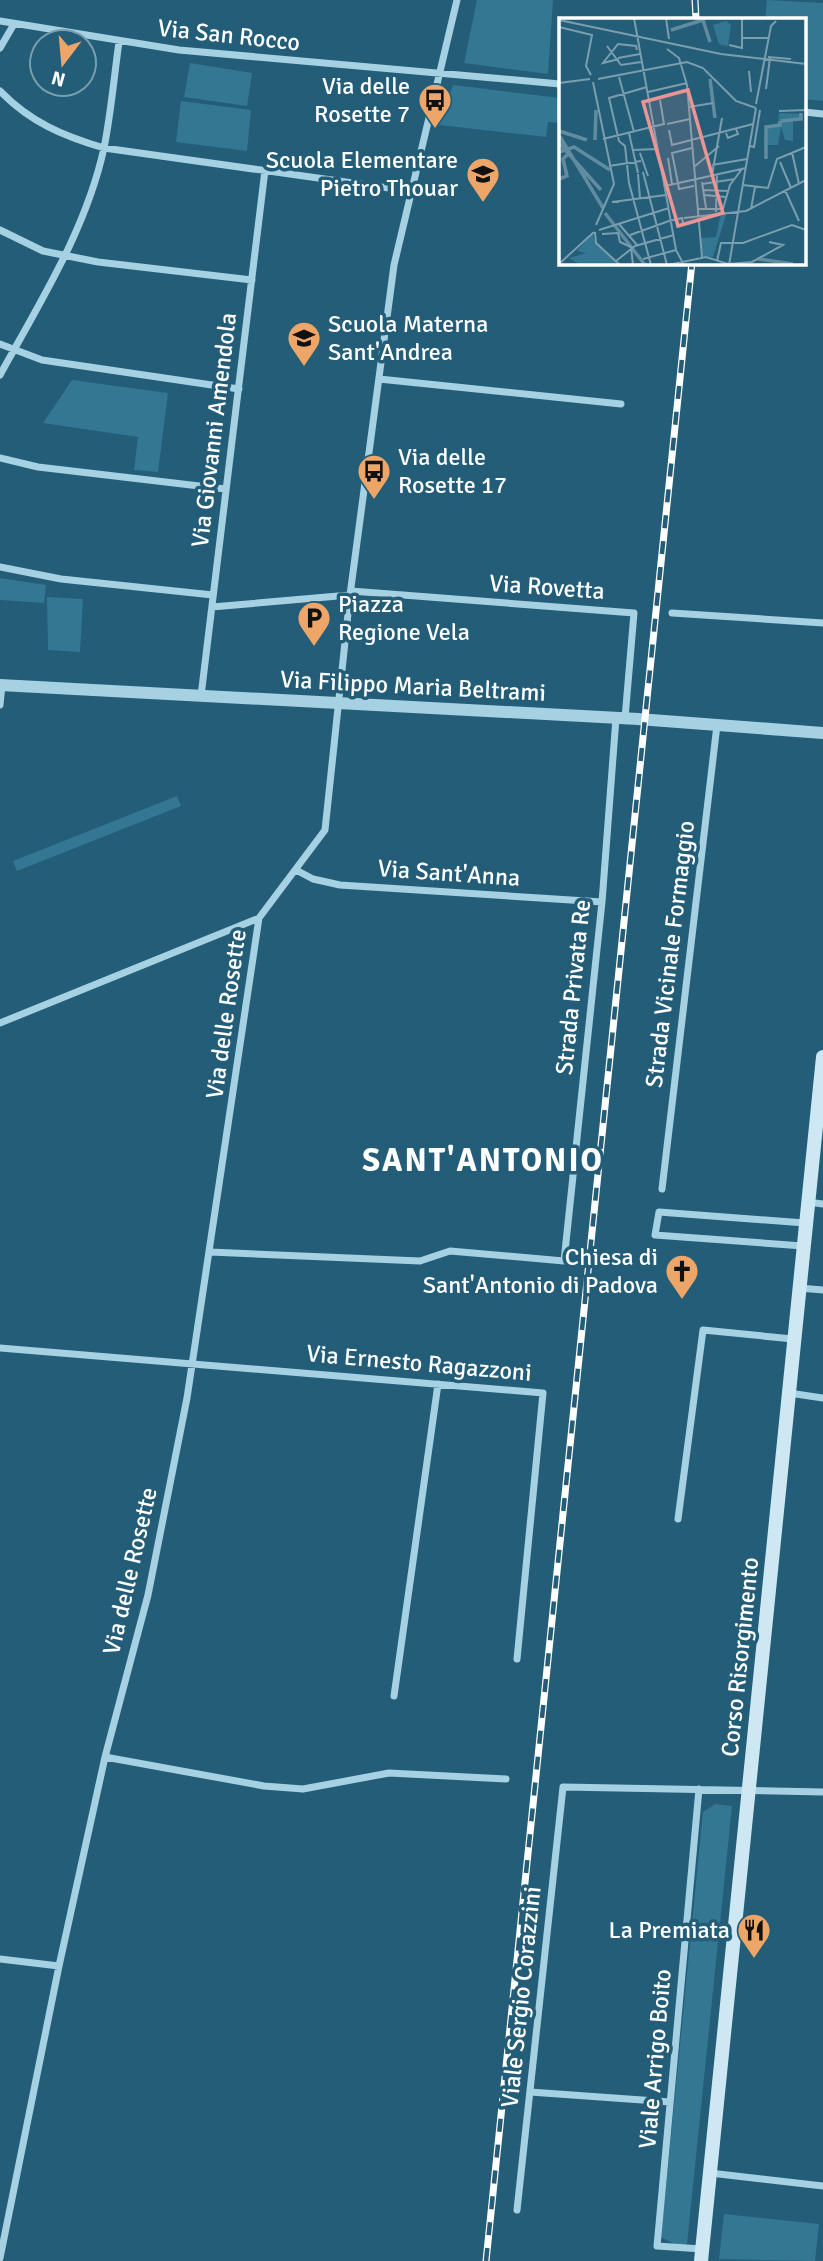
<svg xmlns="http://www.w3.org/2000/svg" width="823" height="2261" viewBox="0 0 823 2261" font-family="Signika,sans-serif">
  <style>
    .green { fill: #347793 }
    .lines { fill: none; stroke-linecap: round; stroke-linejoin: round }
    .minor { stroke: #a5d1e3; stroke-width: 7 }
    .tertiary { stroke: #a5d1e3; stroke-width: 12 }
    .secondary { stroke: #cde7f3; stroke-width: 14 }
    .rail-casing { stroke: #fff; stroke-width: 7 }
    .rail { stroke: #235d78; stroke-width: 4.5; stroke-dasharray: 13; stroke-linecap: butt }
    .labels { text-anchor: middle; stroke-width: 7; stroke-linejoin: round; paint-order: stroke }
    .street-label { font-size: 24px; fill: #fff; stroke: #235d78 }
    .poi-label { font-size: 24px; fill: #fff; stroke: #235d78; text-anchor: end }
    .district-label { font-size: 32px; font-weight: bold; letter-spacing: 2px; fill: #fff; stroke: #235d78 }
    .inset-river { fill: none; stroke: #618c9f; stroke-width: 3.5 }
    .inset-road { fill: none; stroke: #7b9eae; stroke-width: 2 }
    .view { fill: #ea9494; fill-opacity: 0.15; stroke: #ea9494; stroke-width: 3.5 }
    .inset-edge { fill: none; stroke: #fff; stroke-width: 3.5 }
  </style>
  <rect width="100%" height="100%" fill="#235d78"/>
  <!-- green -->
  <path class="green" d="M477,0h76l-5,74 -84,-11z
    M767,0l56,3v98l-19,-2v-80h-39z
    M190,63l62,10 -5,33 -63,-9z
    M453,85l107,13v25l-12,-1 -2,15 -107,-12z
    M181,101l70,9 -4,41 -71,-9z
    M72,380l96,13 -10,79 -24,-2 4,-33 -95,-14z
    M0,578l46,7 -2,18 -44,-3z
    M47,597l36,2 -3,53 -32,-2z
    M177,796l4,10 -164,65 -4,-10z
    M715,1804l17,2 -45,438 -9,2 -17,-9 42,-425z
    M724,2214l95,10 -4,37 -96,-2z"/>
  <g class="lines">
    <!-- minor -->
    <path class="minor" d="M0,21l179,29 381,34
      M0,48l14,-24
      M0,91c30,31 63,45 104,57l306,43
      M804,112l19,2
      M0,230l43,21 55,11 154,18
      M0,344l42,16 197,29
      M0,375c40,-73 86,-145 104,-227 7,-35 10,-71 15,-106
      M379,379l242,25
      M0,458l38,9 187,22
      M0,567l61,12 152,16
      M351,591l283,22 -9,105
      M212,607l138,-12
      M672,613l151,10
      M201,696l64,-526
      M0,705l2,-20
      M296,870l17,9 27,6 262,17
      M0,1023l259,-105
      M662,1189l55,-464
      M808,1202l15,2
      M803,1246l-148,-11 4,-23 146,11
      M210,1252l210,9 30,-10 114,10 38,-359 14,-184
      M799,1288l24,2
      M0,1348l543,45 -26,266
      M789,1393l34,5
      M678,1519l25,-189 90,9
      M394,1696l44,-312
      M105,1757l159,29 39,3 86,-16 117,6
      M699,1789l-42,457 45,3
      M0,1959l59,7
      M530,2092l140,10
      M710,2173l113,13
      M517,2210l46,-423 260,5
      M0,2258l59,-292 46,-209 43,-162 39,-197 72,-480 66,-88 25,-235 44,-330 63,-265"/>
    <!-- tertiary -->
    <path class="tertiary" d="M0,685l638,34 185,14"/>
    <!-- secondary -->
    <path class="secondary" d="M701,2261l122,-1204"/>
    <defs>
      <path id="rail" d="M695,0l1,19
        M486,2261l206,-1999"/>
    </defs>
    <!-- rail casing -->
    <use href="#rail" class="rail-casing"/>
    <!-- rail -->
    <use href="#rail" class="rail"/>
  </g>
  <!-- icons -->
  <defs>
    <symbol id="bus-pin" viewBox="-11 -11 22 30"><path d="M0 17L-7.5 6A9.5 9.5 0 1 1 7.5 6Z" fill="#eea668" stroke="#235d78"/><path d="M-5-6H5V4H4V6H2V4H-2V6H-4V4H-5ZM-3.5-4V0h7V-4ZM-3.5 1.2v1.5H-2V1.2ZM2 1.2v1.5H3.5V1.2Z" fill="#111"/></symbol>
    <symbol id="school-pin" viewBox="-11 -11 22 30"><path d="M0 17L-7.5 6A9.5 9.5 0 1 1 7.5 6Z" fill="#eea668" stroke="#235d78"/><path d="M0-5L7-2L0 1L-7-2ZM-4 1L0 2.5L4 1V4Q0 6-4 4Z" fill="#111"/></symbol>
    <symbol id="parking-pin" viewBox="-11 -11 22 30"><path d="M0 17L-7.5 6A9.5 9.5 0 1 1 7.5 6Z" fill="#eea668" stroke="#235d78"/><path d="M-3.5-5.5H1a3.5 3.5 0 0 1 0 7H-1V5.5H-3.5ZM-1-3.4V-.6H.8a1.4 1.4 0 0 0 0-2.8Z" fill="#111"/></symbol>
    <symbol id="church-pin" viewBox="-11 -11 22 30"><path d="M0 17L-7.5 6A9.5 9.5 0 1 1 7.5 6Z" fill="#eea668" stroke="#235d78"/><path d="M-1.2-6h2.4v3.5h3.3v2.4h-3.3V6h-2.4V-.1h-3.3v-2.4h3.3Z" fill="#111"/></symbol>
    <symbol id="restaurant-pin" viewBox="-11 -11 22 30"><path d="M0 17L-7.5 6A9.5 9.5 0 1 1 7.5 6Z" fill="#eea668" stroke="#235d78"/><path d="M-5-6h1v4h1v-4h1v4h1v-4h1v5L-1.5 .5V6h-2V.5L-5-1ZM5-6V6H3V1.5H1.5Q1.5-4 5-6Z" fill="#111"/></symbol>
  </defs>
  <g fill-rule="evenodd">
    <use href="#bus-pin" x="416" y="81" width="38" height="52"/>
    <use href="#school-pin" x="464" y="155" width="38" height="52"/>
    <use href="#school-pin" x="285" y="319" width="38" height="52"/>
    <use href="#bus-pin" x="355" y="452" width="38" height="52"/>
    <use href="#parking-pin" x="295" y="599" width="38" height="52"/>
    <use href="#church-pin" x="663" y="1252" width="38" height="52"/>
    <use href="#restaurant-pin" x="735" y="1911" width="38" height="52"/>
  </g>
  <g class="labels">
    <!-- street labels -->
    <g class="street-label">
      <text transform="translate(229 35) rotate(6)" y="8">Via San Rocco</text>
      <text transform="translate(214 430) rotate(-83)" y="8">Via Giovanni Amendola</text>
      <text transform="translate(547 587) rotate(4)" y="8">Via Rovetta</text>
      <text transform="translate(413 686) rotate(3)" y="8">Via Filippo Maria Beltrami</text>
      <text transform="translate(449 873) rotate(4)" y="8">Via Sant'Anna</text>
      <text transform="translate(670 954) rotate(-83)" y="8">Strada Vicinale Formaggio</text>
      <text transform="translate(573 987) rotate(-84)" y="8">Strada Privata Re</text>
      <text transform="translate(226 1014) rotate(-82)" y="8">Via delle Rosette</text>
      <text transform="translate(419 1363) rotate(5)" y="8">Via Ernesto Ragazzoni</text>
      <text transform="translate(130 1571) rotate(-77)" y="8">Via delle Rosette</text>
      <text transform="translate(740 1657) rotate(-84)" y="8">Corso Risorgimento</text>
      <text transform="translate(521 1997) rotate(-84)" y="8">Viale Sergio Corazzini</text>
      <text transform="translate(655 2059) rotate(-85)" y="8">Viale Arrigo Boito</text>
    </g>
    <!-- poi labels -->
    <g class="poi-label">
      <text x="410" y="94">Via delle<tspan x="410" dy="28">Rosette 7</tspan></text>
      <text x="458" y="168">Scuola Elementare<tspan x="458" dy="28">Pietro Thouar</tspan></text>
      <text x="328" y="332" text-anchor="start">Scuola Materna<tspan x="328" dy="28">Sant'Andrea</tspan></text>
      <text x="398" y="465" text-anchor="start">Via delle<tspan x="398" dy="28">Rosette 17</tspan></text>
      <text x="338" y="612" text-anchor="start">Piazza<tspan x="338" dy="28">Regione Vela</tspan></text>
      <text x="658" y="1265">Chiesa di<tspan x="658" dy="28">Sant'Antonio di Padova</tspan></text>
      <text x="730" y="1938">La Premiata</text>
    </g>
    <!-- district labels -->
    <g class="district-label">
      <text x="483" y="1171">SANT'ANTONIO</text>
    </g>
  </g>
  <!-- overview -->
  <g transform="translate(559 18)">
    <rect width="247" height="247" fill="#235d78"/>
    <path d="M167,3l5,4 -3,21 -9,-2 -6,-19zM220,95l22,1v5l-8,2v20l-8,-1 -4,-13 -3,18h-14l2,-18 12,-2zM168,194l-14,45 -10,-1 -3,-18 16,-1 4,-20zM34,215l1,6 22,23 -3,3h-32l-12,-7 17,-5 -9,-2z" fill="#347793"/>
    <path class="inset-river" d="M112,12l32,-10 7,22M151,61l5,39M222,103l20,-2v-6M0,113l28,9M0,117l44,73M36,122l1,-30M0,125l42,47M0,134l15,-5 36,23M207,141v-32l14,-2v-4M0,161l8,-3 -4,-17 6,-6M46,195l40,52M199,241l35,5"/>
    <path class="inset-road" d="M75,0l42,232 8,15M107,0l3,21M0,2l162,34 85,10M0,9l33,8 -6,31 5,9M184,20h25M170,27l13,3v-30M48,28l14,19 20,-3M108,31l12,9 8,27 15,172M209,39l23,2M59,40l22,-4M60,41l-16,4 15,-19 18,2 1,4M190,53l2,21M60,59l15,55M39,61l89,-17 16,6 33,33 20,7M34,64l21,102 -18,41M0,65l31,-4M88,69l-38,11 10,43 6,5 4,37 22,82M207,71l4,-31M89,74l39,-9M197,86l15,-78 5,-5M130,89l24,-4M220,93l27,-1M108,106l23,-5M110,112l3,15 81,-21M70,115l9,40M167,115l2,5 10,-4 -2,-5M44,121l61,-15 -4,-24M191,128l4,1 6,-37M73,132l26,-1M233,134l7,32M81,135l8,23M109,140l4,26M221,144l11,26M153,147l35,-6M50,148l32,-5M135,149l25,-21M84,154l24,93M79,156l2,24M153,157l10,-57M143,164l4,26M119,165l-6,-30 20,-5M119,165l1,6 15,-3M143,166l33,-5M184,167l25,3 9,-29 29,-12M106,168l81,-18M144,172l25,1M226,172l14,31M145,177l22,2M60,184h-7l54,-7M138,191h25M192,191l4,-22M157,194l1,-38M163,194l8,-27 12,-16M125,200l62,-7 60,-31M60,206l18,21M40,212l70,-22M36,214l1,11 24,22M43,216l16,-1 2,9 11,5 2,18M71,217l39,-14 13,-3 1,5M84,241l33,-9M57,243l19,-15 39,-11M158,243l4,-18h22l49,-18 14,5M0,246l35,-32M109,247l38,-8 22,7 24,-2 31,-17 -14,-3M170,247l27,-157"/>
    <path class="view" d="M129,72l35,123 -45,13 -35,-124z"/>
    <rect width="247" height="247" class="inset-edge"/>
  </g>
  <!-- north arrow -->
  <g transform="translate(63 63) rotate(196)"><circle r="33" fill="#235d78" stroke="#7b9eae" stroke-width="2"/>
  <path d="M0-5L12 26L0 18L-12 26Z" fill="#eea668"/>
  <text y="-10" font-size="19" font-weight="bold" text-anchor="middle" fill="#ffffff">N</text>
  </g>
</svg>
